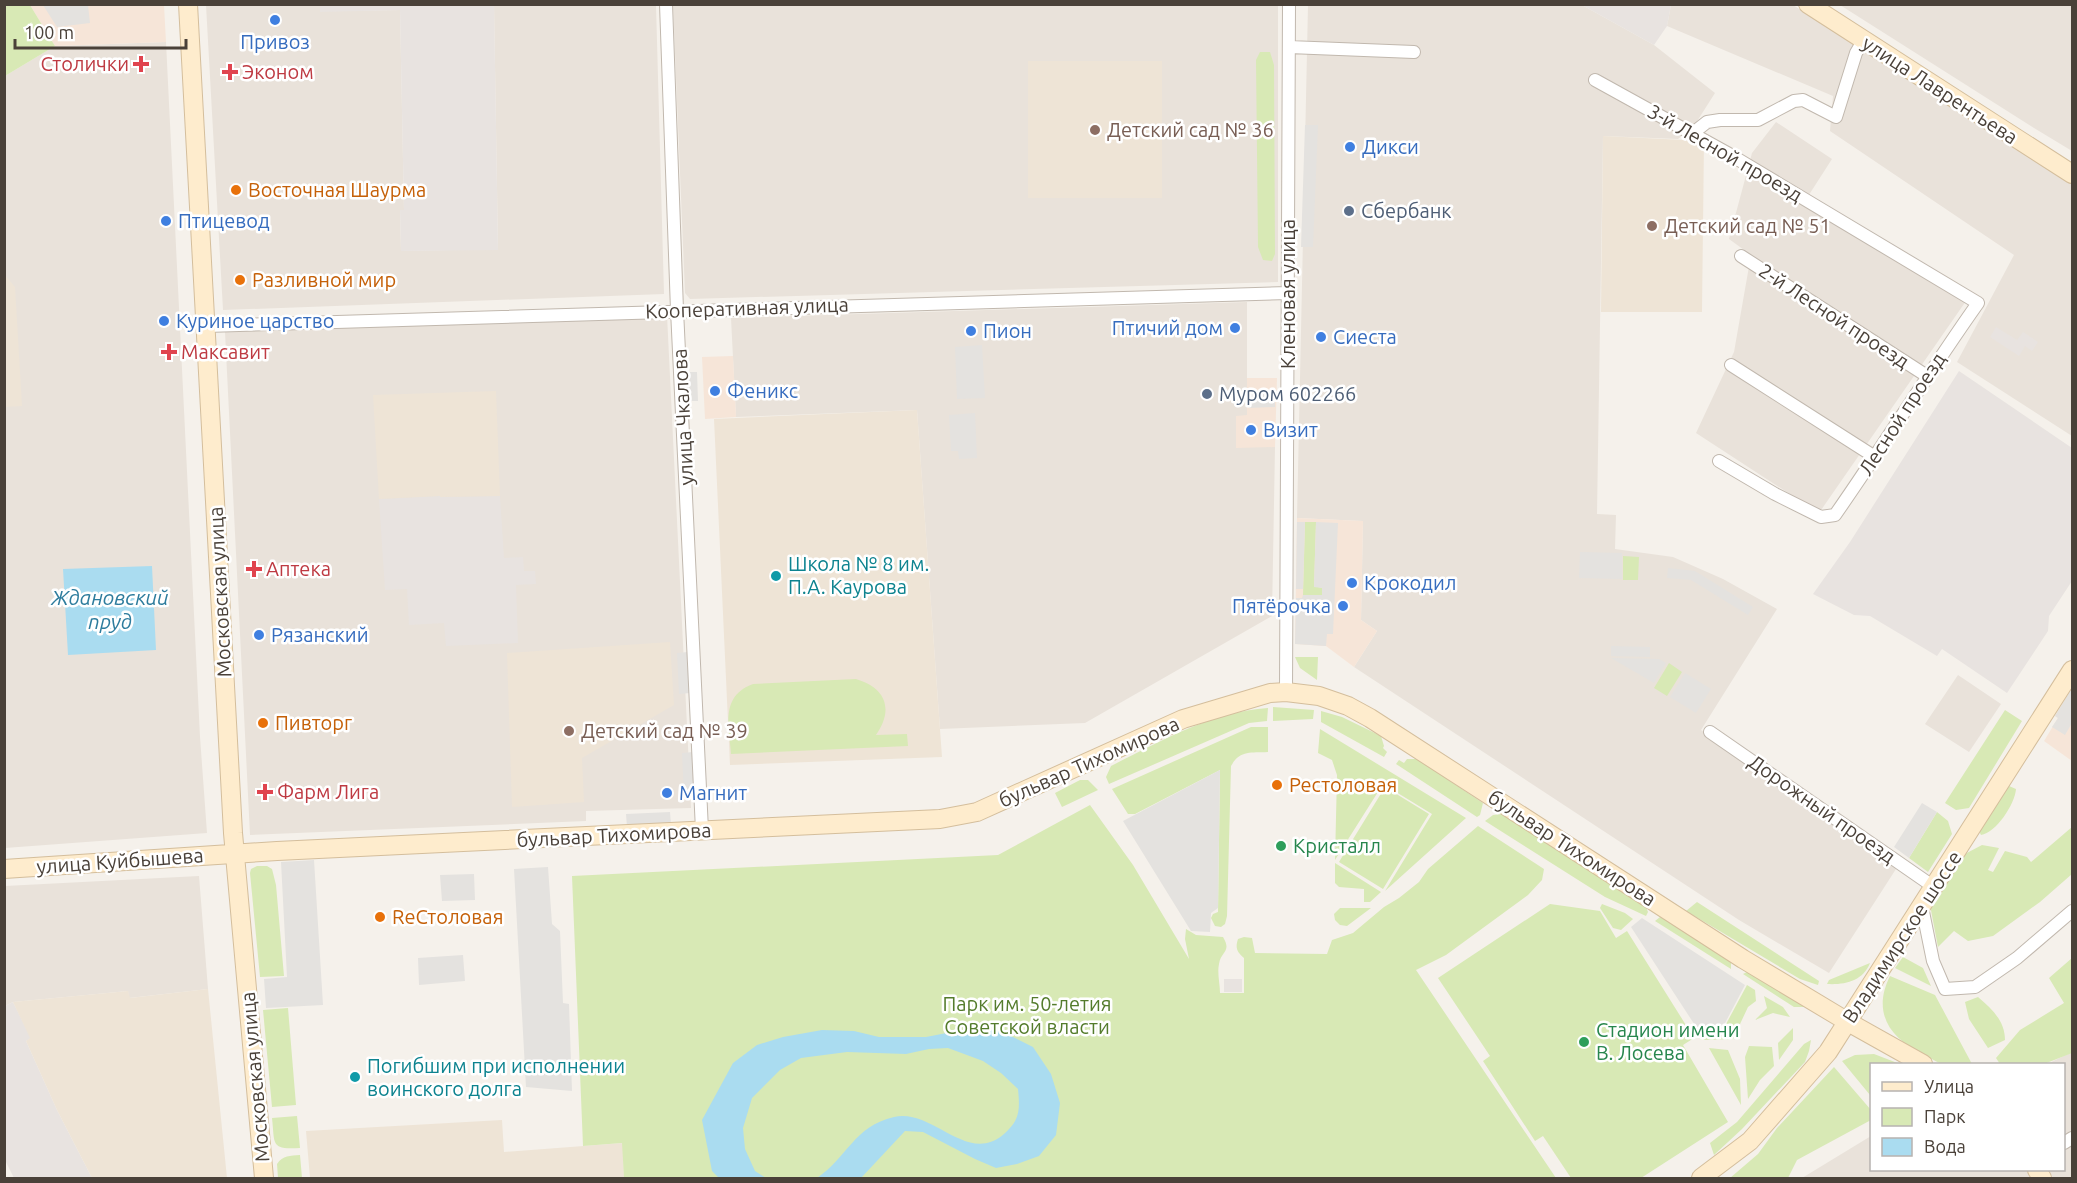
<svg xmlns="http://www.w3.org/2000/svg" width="2077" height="1183" viewBox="0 0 2077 1183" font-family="Ubuntu,sans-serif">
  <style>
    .residential { fill: #e9e2da }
    .commercial { fill: #f6e5d8 }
    .industrial { fill: #e8e3e0 }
    .education { fill: #eee4d6 }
    .green { fill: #d8e9b5 }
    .parking { fill: #e4e2df }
    .water { fill: #aadcf0 }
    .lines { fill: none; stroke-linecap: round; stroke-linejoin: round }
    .street-casing { stroke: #c1b8ae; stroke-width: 14 }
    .secondary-casing { stroke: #d4be9c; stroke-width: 20 }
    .street { stroke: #fff; stroke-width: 12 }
    .secondary { stroke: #feeccd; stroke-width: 18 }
    .shop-dot { fill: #3f7fe0; stroke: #fff; stroke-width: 2 }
    .health-dot { fill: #e0444e; stroke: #fff; stroke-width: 2 }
    .education-dot { fill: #8d6e63; stroke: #fff; stroke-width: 2 }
    .food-dot { fill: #e8710a; stroke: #fff; stroke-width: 2 }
    .service-dot { fill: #5c6f8a; stroke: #fff; stroke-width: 2 }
    .culture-dot { fill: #0f9aa8; stroke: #fff; stroke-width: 2 }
    .leisure-dot { fill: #2e9e5b; stroke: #fff; stroke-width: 2 }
    .labels { text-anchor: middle; stroke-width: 5; stroke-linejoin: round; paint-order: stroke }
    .shop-label { font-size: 20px; fill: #366cbe; stroke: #fff; text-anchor: start }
    .health-label { font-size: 20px; fill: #be3a42; stroke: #fff; text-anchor: start }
    .street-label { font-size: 20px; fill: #4a4139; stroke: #fff }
    .education-label { font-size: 20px; fill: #785e54; stroke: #fff; text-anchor: start }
    .food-label { font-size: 20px; fill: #c56008; stroke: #fff; text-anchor: start }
    .service-label { font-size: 20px; fill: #4e5e75; stroke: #fff; text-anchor: start }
    .culture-label { font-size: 20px; fill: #0d838f; stroke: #fff; text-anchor: start }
    .leisure-label { font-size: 20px; fill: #27864d; stroke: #fff; text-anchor: start }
    .park-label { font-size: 20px; fill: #547c2c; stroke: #fff }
    .water-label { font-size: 21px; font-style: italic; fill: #2d7c9d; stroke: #fff }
  </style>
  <rect width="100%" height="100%" fill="#f5f1eb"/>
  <!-- residential -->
  <path class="residential" d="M206,5h114v6l80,-1 4,200 -4,1 1,40 97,-2 -4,-244h162l8,289 -441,16z
    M673,5h605v277l-588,17 -5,-6z
    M1308,5h274l72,40 61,48 -21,33 -16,13 -75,-3 -6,378 19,1 -1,34 58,8 50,22 54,30 -76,121 195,139 -67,104 -90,-53 -385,-253 23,-36 -16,-11 2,-99 -66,-3z
    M1671,5h122l279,177v254l-115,-74 57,-107 -184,-124 3,-35 -166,-70z
    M1840,5h232v146l-38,-23z
    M166,42l34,695 7,96 -202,15v-772l50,-30z
    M1776,122l56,37 -27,42 161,100 -147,212 -123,-80 38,-81 17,-97 -22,-16 23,-86z
    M1247,302v113l-11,32h39l-3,169 -187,107 -145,6 -23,-319 -181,7 -5,-99z
    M667,315l24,493 -105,3v10l-336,14 -25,-503z
    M1958,675l43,29 -32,48 -44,-28z
    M199,876l9,113 -79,9 -1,-7 -115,11 -8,4v-120z
    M2072,1052v126h-19l-5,-8h16v-106h-17z
    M1871,1136l1,34h157l4,8h-231z"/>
  <!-- commercial -->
  <path class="commercial" d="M30,5h134l2,37 -111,4z
    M733,356l3,61 -31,2 -3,-62z
    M1247,378h30l-2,69 -39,1v-32l11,-1z
    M1297,518l66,3 -2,99 16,11 -23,36 -28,-21 -31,-2z
    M2072,688v73l-28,-20 14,-23 -3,-2z"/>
  <!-- industrial -->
  <path class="industrial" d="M320,5h174l4,245 -97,1 -1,-41h4l-4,-200 -80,2z
    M1582,5h89l-4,21 -13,19z
    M1996,327l21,13 6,-8 15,10 -6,9 -7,-5 -6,10 -29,-19z
    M1959,371l113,77v133l-23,35 -1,15 -41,62 -65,-44 -5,7 -67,-40 -16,-1 -41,-21 37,-52z
    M440,496l1,1 59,-1 4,62 19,-1 1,14h11l1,13 -20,1 2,58 -72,3 -2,-23 -35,2 -2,-36 -22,1 -6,-91z
    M1224,979h18v13h-18z
    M13,1002l18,36 -5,3 31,69 35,68h-78l-9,-18v-154z"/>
  <!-- education -->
  <path class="education" d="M1028,61h134v137h-134z
    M1603,136l101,5 -2,171h-101z
    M4,274l11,13 7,119 -17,1z
    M496,391l4,105 -60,1v-1l-61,3 -6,-104z
    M917,410l25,347 -212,8 -16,-346z
    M670,642l4,63 -92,53 2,44 -72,5 -5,-154z
    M208,989l19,189h-135l-35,-68 -31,-69 4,-3 -17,-36 115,-11 2,7z
    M502,1120l2,32 119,-9 1,35h-314l-4,-47z"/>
  <!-- green -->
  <path class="green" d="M4,5h26l25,41 -50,30z
    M1260,52h10l4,13 1,189 -3,7 -9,-1 -5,-13 -2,-187z
    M1305,522h11l-2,64 8,2v7h-19z
    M1623,556l16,1 -1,23h-15z
    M1295,657h23l-1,23 -17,-12z
    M1669,663l13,9 -15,24 -13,-8z
    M856,679c30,9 38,30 20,56l31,-1 1,12 -177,8c-2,-28 -11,-58 22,-70z
    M1273,707l41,3 -1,9 -40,2z
    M1268,708l-1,13 -18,2 -140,61 -3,-7 5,-11c50,-25 100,-54 157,-58z
    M2005,710l17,11 -53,87 -13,2 -11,-7z
    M1321,711l21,6 39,19 3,10 -1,2 4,4 -3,5 -63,-35z
    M1251,727h17v25c-18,1 -28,-2 -37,14l-4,150 -2,8 -4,3 -6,-1 -4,-8 2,-4 5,-2 2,-142 -85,44h-7l-16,-25z
    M1320,729l146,89 -81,73 47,-77 -49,-30 -48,76 2,-85 -5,-15 -14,-7z
    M1407,759h10l66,44 -3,12 -3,2 -81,-53 3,-4 5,3z
    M1080,780h8l10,10 -36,17 -7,-14z
    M2009,786l7,3c-1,15 -20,44 -35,46l-2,-4 26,-43z
    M1385,787l44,27 -46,75 -44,-27z
    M1090,805l43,60 56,94 -4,-20 1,-10 10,6 27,2c9,15 -2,14 -4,27 -2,9 1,20 1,29h24v-35c-7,-6 -9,-10 -6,-19l6,-2 8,1 3,15 72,1 5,-14 21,-7 31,-26 15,-9 20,-16 9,-13 50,-43 66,43 -2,11 -14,15 -82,60 -30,15 140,208h-932l-2,-35 -39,3 -11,-270 426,-21z
    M1937,812l11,9 4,13 -24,38 -19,-14z
    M1502,814l143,91 3,7 -2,4 -41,-19 -120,-76 8,-6z
    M2072,827v47l-32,28 -47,34 -25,5 -14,-10 -16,16 -8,-42 31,-49 21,-11 17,3 -11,22 5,2 12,-21 22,6 4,5z
    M1335,863l46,29 -11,10h-6v-13l-25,-2 -4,-4z
    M257,866h10l5,3 4,16 8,91 -24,1 -10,-104 1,-4z
    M1697,902l122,79 -1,4 -18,-6 -114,-68z
    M1550,904l50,7 16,27 11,-7 67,107 -11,7 45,77 -87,56h-70l-28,-42 -8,5 -52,-80 7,-5 -52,-78z
    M1602,904l23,9 8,6 -12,11 -8,-2 -13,-20z
    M1340,908h31l-24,18 -7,-1 -5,-5 -1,-6z
    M1660,917l6,1 65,44v7l-76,-48z
    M1903,957l20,11 8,18 -36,-18z
    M2072,958v95l-28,11h-44l-4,-6 24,-28 44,-27 -15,-25z
    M1870,963c-7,18 -25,22 -43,21l2,-4z
    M1747,972l4,1 43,24 10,10h-10l-51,-33z
    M1890,976l45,19 37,69c-9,0 -20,2 -28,0 -7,-1 -15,-7 -21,-10 -34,-16 -51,-42 -33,-78z
    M1747,985l8,5 1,11 -8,6 -15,32 -29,1 -2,-3 23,-11z
    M1764,996l19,11 7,10 -17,-4 -18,7 12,-12z
    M1978,997c14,12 27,24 27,43l-17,8 -19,-29 -4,-17z
    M288,1008l8,97 -24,2 -9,-97z
    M1793,1028v12l-14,20 -1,-17z
    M1811,1040l-2,11 -4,11 -63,67 -28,26 -4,-12 27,-21 67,-78z
    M1749,1046l23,1 2,19 -14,14 -12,19 -3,-42z
    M1709,1048l19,2 12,29 1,26z
    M1874,1054l26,10h-28l-2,31 -28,-34 13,-6z
    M1834,1067l37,43v10l-74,40 -9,18h-58l28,-24 19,-26z
    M297,1116l3,32c-30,2 -25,-4 -28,-30z
    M300,1155l2,23h-24l-1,-14c6,-9 13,-8 23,-9z"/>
  <!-- parking -->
  <path class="parking" d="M43,5h45l2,18 -33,4z
    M1305,125h13l-5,122h-12z
    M982,345l3,53 -28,1 -2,-52z
    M688,372h9l1,29h-9z
    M1249,392h26v15l-26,1z
    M975,413l2,45 -18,1 -1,-8h-7l-2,-36z
    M1297,522h8l-2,67h-7z
    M1316,522l22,1 -5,111h-6l-1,12 -31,-2 1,-46h6l1,-3h19v-7l-8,-1z
    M1580,552l42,1v26l-43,-1z
    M1668,568l27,3 58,36 -5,8 -57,-35 -24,-2z
    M1611,646l39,1v10l-39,-1z
    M688,652l2,41 -11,1 -2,-41z
    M1611,658l48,1 7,4 -12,20z
    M1685,673l26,16 -15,24 -26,-16z
    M2072,688v35l-7,12 -13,-8 6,-9 -3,-2z
    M693,752l3,43 -12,1 -2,-43z
    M1220,770l-2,138 -7,5 -1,19 -19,-1 -68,-110z
    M1922,803l15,9 -28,46 -15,-11z
    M670,812l1,13 -44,2 -1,-13z
    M314,860l9,145 -57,3 -2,-29 23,-2 -6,-115z
    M548,867l4,57 8,7 3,72 6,1 3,87 -46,-4 -12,-218z
    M474,874l1,26 -33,1 -2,-26z
    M1642,918l103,67 -21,40 -24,8 -69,-106z
    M463,955l2,26 -46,4 -1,-27z"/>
  <!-- water -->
  <path class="water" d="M152,566l4,84 -88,5 -5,-86z
    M822,1030l32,1 25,6h47l36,-7h37l34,17 18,27 9,29 -4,32 -17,21 -22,8 -21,4 -21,-9 -52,-27 -18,-1 -44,47h-44c30,-20 37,-52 77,-61 39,-9 73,49 110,17 16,-14 16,-24 14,-45l-17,-16 -18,-12 -35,-13 -19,1 -23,5 -59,-2 -46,6 -21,12 -28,28 -9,30 2,21 10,22 11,7h-47l-7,-7 -10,-51 31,-57 24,-18 26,-8z"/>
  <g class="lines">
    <defs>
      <path id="street" d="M666,4l11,306 25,520
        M1289,47l125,5
        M1595,80l134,74 249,149c-49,69 -94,142 -143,212l-14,2 -46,-23 -56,-33
        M1693,133l14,-11 13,-2h38l36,-19 9,-1 33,17 20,-64 7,-12
        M1741,256l186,120
        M206,326l1082,-33
        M1731,365l144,92
        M1286,692l3,-688
        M1710,732l224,155
        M1922,907l11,54 12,28 30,-2 42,-29 55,-47
        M2064,1143l8,-5"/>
      <path id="secondary" d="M188,4l45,829 31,345
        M1808,4l264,170
        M4,869l273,-18 663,-32 37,-7 206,-93 87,-26 16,-1 33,4 29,10 22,12 373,241 105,63 75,42
        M2037,1170l5,8
        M1701,1178l49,-37 78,-89 244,-382"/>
    </defs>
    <!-- street casing -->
    <use href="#street" class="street-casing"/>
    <!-- secondary casing -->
    <use href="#secondary" class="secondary-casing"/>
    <!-- street -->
    <use href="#street" class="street"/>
    <!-- secondary -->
    <use href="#secondary" class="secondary"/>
  </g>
  <!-- markers -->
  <g class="shop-dot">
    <circle cx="275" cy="20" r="6"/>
    <circle cx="1350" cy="147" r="6"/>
    <circle cx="166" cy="221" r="6"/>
    <circle cx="164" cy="321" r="6"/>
    <circle cx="1235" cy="328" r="6"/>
    <circle cx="971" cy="331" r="6"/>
    <circle cx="1321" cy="337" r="6"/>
    <circle cx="715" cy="391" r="6"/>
    <circle cx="1251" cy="430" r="6"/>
    <circle cx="1352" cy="583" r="6"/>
    <circle cx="1343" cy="606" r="6"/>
    <circle cx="259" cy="635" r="6"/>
    <circle cx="667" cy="793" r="6"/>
  </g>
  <g class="health-dot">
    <path d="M138 55h6v6h6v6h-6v6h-6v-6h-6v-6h6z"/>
    <path d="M227 63h6v6h6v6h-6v6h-6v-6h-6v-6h6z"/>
    <path d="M166 343h6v6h6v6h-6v6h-6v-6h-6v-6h6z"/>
    <path d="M251 560h6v6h6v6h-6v6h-6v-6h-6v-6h6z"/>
    <path d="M262 783h6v6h6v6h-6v6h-6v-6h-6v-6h6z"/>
  </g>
  <g class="education-dot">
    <circle cx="1095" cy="130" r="6"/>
    <circle cx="1652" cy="226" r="6"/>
    <circle cx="569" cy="731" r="6"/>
  </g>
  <g class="food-dot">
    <circle cx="236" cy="190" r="6"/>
    <circle cx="240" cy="280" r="6"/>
    <circle cx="263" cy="723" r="6"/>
    <circle cx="1277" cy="785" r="6"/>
    <circle cx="380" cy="917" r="6"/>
  </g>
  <g class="service-dot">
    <circle cx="1349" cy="211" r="6"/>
    <circle cx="1207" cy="394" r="6"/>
  </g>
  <g class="culture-dot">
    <circle cx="776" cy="576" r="6"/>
    <circle cx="355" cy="1077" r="6"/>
  </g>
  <g class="leisure-dot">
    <circle cx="1281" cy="846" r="6"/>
    <circle cx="1584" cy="1042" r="6"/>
  </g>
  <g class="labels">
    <!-- shop labels -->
    <g class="shop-label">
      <text x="275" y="49" text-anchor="middle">Привоз</text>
      <text x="1362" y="154">Дикси</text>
      <text x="178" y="228">Птицевод</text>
      <text x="176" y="328">Куриное царство</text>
      <text x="1223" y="335" text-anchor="end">Птичий дом</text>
      <text x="983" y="338">Пион</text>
      <text x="1333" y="344">Сиеста</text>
      <text x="727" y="398">Феникс</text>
      <text x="1263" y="437">Визит</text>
      <text x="1364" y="590">Крокодил</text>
      <text x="1331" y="613" text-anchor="end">Пятёрочка</text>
      <text x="271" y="642">Рязанский</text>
      <text x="679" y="800">Магнит</text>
    </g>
    <!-- health labels -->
    <g class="health-label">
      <text x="129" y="71" text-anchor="end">Столички</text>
      <text x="242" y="79">Эконом</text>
      <text x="181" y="359">Максавит</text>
      <text x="266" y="576">Аптека</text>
      <text x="277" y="799">Фарм Лига</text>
    </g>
    <!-- street labels -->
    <g class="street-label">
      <text transform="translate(1940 90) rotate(33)" y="7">улица Лаврентьева</text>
      <text transform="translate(1725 153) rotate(30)" y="7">3-й Лесной проезд</text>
      <text transform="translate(1288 294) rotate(-90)" y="7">Кленовая улица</text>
      <text transform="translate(747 308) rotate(-2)" y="7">Кооперативная улица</text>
      <text transform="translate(1834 316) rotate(33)" y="7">2-й Лесной проезд</text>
      <text transform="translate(1902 414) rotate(-57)" y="7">Лесной проезд</text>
      <text transform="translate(683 417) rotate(-93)" y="7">улица Чкалова</text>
      <text transform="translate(220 592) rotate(-93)" y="7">Московская улица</text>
      <text transform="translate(1089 762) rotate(-24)" y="7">бульвар Тихомирова</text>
      <text transform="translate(1822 809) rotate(35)" y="7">Дорожный проезд</text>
      <text transform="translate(614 835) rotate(-3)" y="7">бульвар Тихомирова</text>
      <text transform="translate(1572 848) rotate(33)" y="7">бульвар Тихомирова</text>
      <text transform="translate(120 861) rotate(-4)" y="7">улица Куйбышева</text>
      <text transform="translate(1902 937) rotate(-57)" y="7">Владимирское шоссе</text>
      <text transform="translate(255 1077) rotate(-95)" y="7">Московская улица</text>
    </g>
    <!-- education labels -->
    <g class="education-label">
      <text x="1107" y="137">Детский сад № 36</text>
      <text x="1664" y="233">Детский сад № 51</text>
      <text x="581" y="738">Детский сад № 39</text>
    </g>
    <!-- food labels -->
    <g class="food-label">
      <text x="248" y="197">Восточная Шаурма</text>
      <text x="252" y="287">Разливной мир</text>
      <text x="275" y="730">Пивторг</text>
      <text x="1289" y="792">Рестоловая</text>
      <text x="392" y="924">ReСтоловая</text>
    </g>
    <!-- service labels -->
    <g class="service-label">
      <text x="1361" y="218">Сбербанк</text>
      <text x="1219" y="401">Муром 602266</text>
    </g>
    <!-- culture labels -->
    <g class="culture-label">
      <text x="788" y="571">Школа № 8 им.<tspan x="788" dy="23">П.А. Каурова</tspan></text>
      <text x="367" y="1073">Погибшим при исполнении<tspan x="367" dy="23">воинского долга</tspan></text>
    </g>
    <!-- leisure labels -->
    <g class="leisure-label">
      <text x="1293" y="853">Кристалл</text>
      <text x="1596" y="1037">Стадион имени<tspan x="1596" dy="23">В. Лосева</tspan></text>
    </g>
    <!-- park labels -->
    <g class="park-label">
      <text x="1027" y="1011">Парк им. 50-летия<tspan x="1027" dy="23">Советской власти</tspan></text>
    </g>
    <!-- water labels -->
    <g class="water-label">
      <text x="110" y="605">Ждановский<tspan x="110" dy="24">пруд</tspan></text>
    </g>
  </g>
  <!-- border -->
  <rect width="2077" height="1183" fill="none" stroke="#4a4139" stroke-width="12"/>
  <!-- legend -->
  <rect x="1870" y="1063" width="195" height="108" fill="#ffffff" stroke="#b7b3b0" stroke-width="1.5"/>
  <rect x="1882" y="1082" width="30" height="9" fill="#feeccd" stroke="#b7b3b0" stroke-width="1.5"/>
  <text x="1924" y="1093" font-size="18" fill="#4a4139">Улица</text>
  <rect x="1882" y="1108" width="30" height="18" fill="#d8e9b5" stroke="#b7b3b0" stroke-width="1.5"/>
  <text x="1924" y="1123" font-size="18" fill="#4a4139">Парк</text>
  <rect x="1882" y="1138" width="30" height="18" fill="#aadcf0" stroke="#b7b3b0" stroke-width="1.5"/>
  <text x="1924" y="1153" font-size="18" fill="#4a4139">Вода</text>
  <!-- scale -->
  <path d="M15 39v9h171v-9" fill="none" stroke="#4a4139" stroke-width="3"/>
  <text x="24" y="39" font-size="18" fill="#4a4139" stroke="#ffffff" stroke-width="4.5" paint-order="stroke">100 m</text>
</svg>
